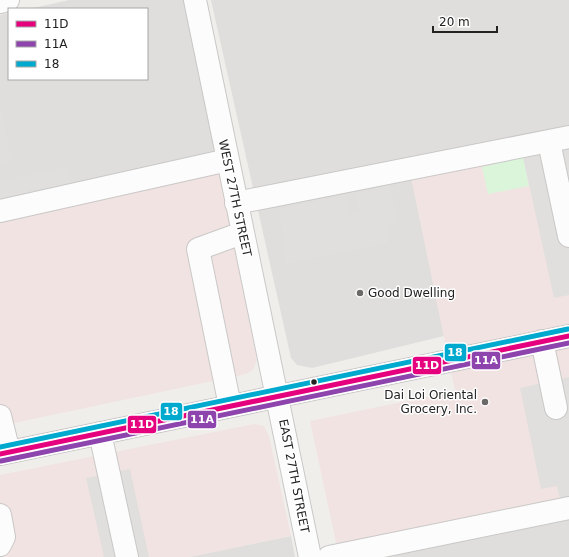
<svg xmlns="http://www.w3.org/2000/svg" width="569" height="557" viewBox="0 0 569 557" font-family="'DejaVu Sans',sans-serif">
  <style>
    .residential { fill: #dfdedc }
    .commercial { fill: #f1e3e1 }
    .park { fill: #daf5da }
    .parking { fill: #e0dfde }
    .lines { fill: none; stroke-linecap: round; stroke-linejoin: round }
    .minor-casing { stroke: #c9c8c7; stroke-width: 24 }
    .minor { stroke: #fdfcfc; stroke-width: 22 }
    .bus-1-casing { stroke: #fff; stroke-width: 8 }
    .bus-2-casing { stroke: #fff; stroke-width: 8 }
    .bus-3-casing { stroke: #fff; stroke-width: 8 }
    .bus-1 { stroke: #e5007d; stroke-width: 5 }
    .bus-2 { stroke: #8e44ad; stroke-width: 5 }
    .bus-3 { stroke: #00a9ce; stroke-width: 5 }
    .poi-dot { fill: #6a6968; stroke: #fff; stroke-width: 1.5 }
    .bus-dot { fill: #222; stroke: #fff; stroke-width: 1.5 }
    .labels { text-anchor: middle; stroke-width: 3; stroke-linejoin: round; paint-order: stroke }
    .street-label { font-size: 12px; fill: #222; stroke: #fff }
    .poi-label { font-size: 12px; fill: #222; stroke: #fff; text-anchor: start }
    .line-badge { stroke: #fff; stroke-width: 1.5 }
    .badge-label { font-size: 11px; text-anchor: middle; font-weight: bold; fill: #fff }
  </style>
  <rect width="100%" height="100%" fill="#f0eeeb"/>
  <!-- residential -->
  <path class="residential" d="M69,0h115l34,167 -218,47v-199l9,-2v66h138v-70h-118z
    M211,0h358v142l-158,34 33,160 -132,32 -15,-3 -6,-7z
    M569,504v53h-239z
    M291,536l4,21h-106z"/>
  <!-- commercial -->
  <path class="commercial" d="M569,142v362l-231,48 -28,-131 145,-30 -44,-215z
    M218,167l39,193 -4,10 -7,4 -246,52v-212z
    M254,424l10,2 5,10 22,100 -102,21h-189v-82z"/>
  <!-- park -->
  <path class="park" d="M523,157l6,29 -41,8 -6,-27z"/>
  <!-- parking -->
  <path class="parking" d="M0,104l12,58 -12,2z
    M569,147v148l-15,3 -31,-141z
    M67,167l4,17 -71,15v-18z
    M389,185l9,38 -12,3 3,17 -103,21 -7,-55 67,-15 4,21 10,-2 -4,-20z
    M569,377v120l-9,2 -3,-13 -16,3 -21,-101z
    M130,469l19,88h-45l-18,-79z"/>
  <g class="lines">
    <defs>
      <path id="minor" d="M195,0l115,557
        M0,2l8,-2
        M549,142l20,94
        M236,203l333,-66
        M0,211l228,-51
        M542,341l14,67
        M230,406l-32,-157 44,-16
        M0,416l9,36
        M100,433l27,124
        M0,454l569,-118
        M0,515l4,22 -4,8
        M329,557l240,-49"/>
    </defs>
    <!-- minor casing -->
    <use href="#minor" class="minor-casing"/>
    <!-- minor -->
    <use href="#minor" class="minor"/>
    <defs>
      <path id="bus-1" d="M0,454l569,-118"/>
      <path id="bus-2" d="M1,461l568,-118"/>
      <path id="bus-3" d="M0,447l568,-118"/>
    </defs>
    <!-- bus-1 casing -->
    <use href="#bus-1" class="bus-1-casing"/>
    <!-- bus-2 casing -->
    <use href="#bus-2" class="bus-2-casing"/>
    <!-- bus-3 casing -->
    <use href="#bus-3" class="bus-3-casing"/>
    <!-- bus-1 -->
    <use href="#bus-1" class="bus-1"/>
    <!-- bus-2 -->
    <use href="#bus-2" class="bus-2"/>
    <!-- bus-3 -->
    <use href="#bus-3" class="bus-3"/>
  </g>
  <!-- markers -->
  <g class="poi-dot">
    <circle cx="360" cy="293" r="4"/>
    <circle cx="485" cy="402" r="4"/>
  </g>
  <circle class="bus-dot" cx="314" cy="382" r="3.5"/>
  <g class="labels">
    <!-- street labels -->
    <g class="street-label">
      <text transform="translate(235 198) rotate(78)" y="4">WEST 27TH STREET</text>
      <text transform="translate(294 476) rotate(79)" y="4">EAST 27TH STREET</text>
    </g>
    <!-- poi labels -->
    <g class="poi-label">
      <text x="368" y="297">Good Dwelling</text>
      <text x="477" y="399" text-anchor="end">Dai Loi Oriental<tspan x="477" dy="14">Grocery, Inc.</tspan></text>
    </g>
  </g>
  <g class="line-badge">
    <rect x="444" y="343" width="23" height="19" rx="4" fill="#00a9ce"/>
    <rect x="471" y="351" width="30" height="19" rx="4" fill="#8e44ad"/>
    <rect x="412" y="356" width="30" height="19" rx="4" fill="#e5007d"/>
    <rect x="160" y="402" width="23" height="19" rx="4" fill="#00a9ce"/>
    <rect x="187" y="410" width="30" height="19" rx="4" fill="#8e44ad"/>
    <rect x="127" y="415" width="30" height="19" rx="4" fill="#e5007d"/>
  </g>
  <g class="badge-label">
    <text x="455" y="356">18</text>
    <text x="486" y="364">11A</text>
    <text x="427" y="369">11D</text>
    <text x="171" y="415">18</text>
    <text x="202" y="423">11A</text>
    <text x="142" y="428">11D</text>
  </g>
  <!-- legend -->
  <rect x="8" y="8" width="140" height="72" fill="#ffffff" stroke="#a7a7a7"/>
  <rect x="16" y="21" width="20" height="6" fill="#e5007d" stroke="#a7a7a7"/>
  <text x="44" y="28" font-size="12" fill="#222222">11D</text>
  <rect x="16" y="41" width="20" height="6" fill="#8e44ad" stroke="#a7a7a7"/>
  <text x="44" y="48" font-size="12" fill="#222222">11A</text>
  <rect x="16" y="61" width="20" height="6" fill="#00a9ce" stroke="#a7a7a7"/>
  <text x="44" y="68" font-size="12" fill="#222222">18</text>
  <!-- scale -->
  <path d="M433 26v6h64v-6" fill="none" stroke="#222222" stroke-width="2"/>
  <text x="439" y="26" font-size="12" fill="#222222" stroke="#ffffff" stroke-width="3" paint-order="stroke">20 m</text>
</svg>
